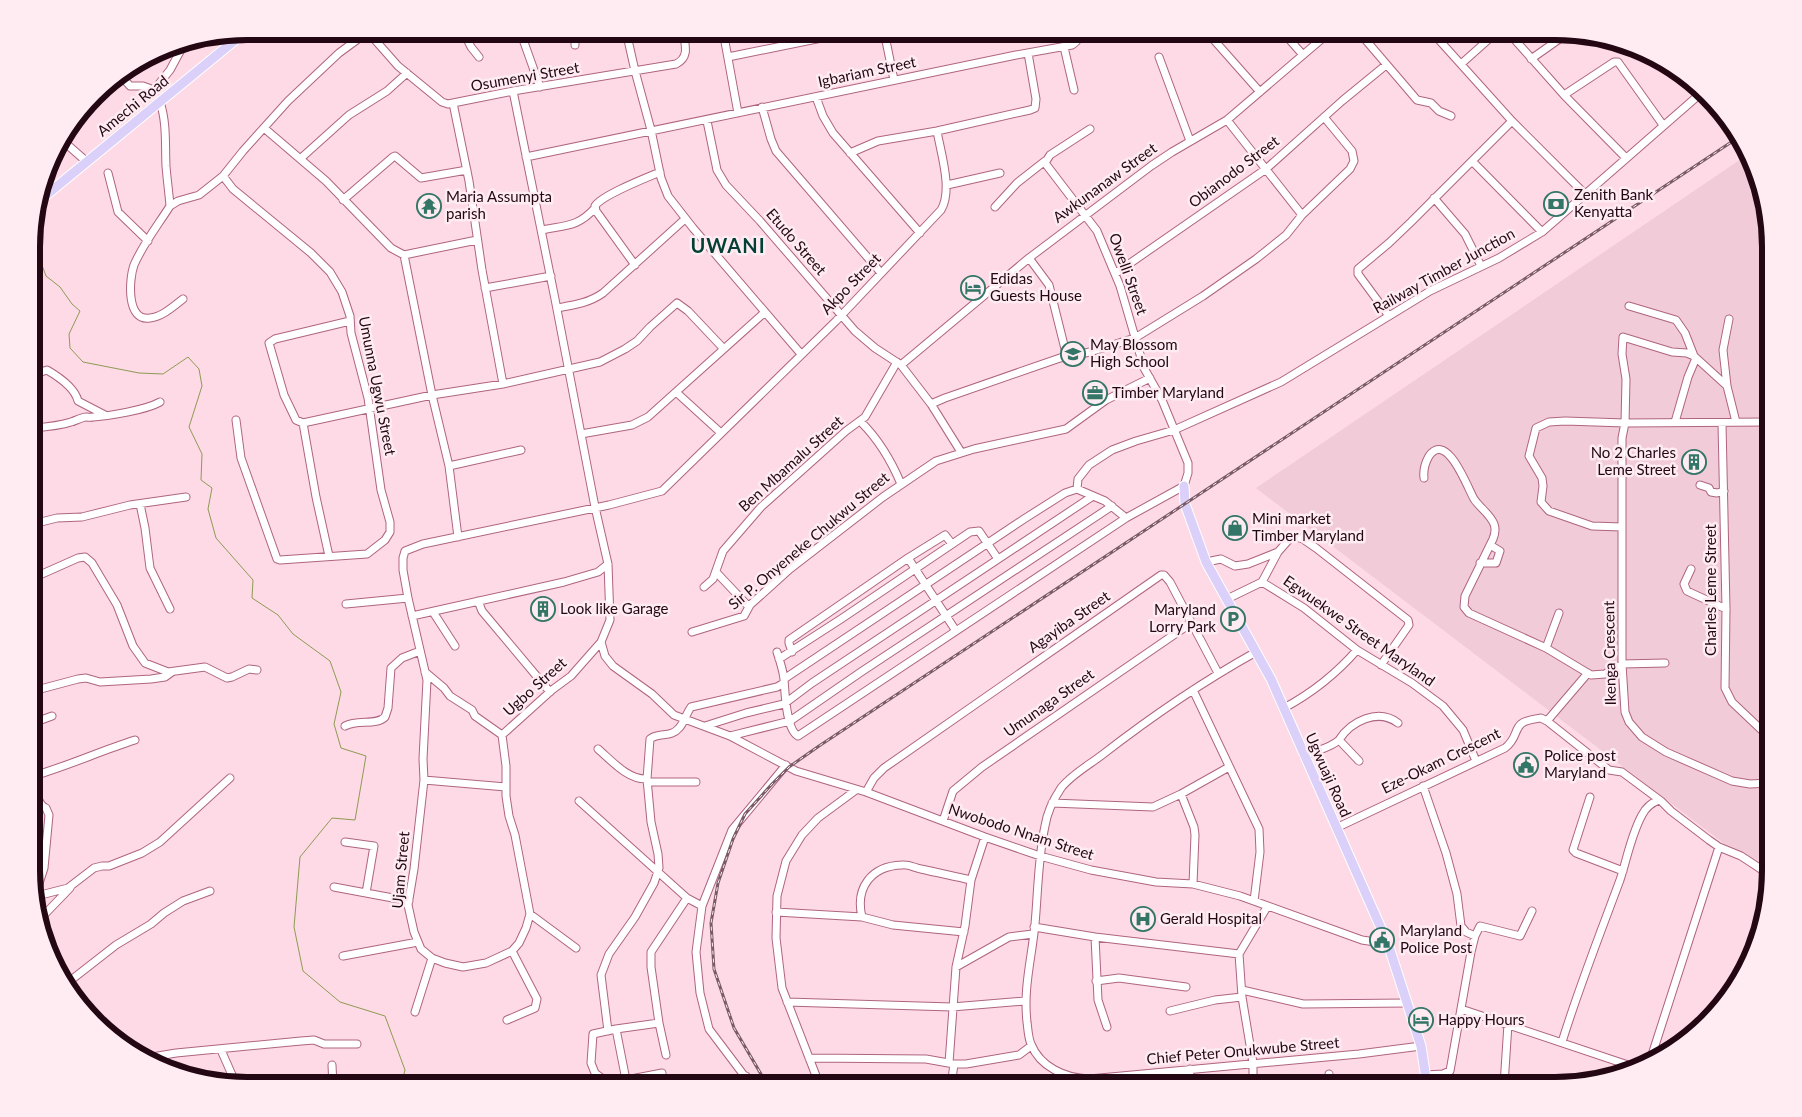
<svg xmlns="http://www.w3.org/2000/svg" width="1802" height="1117" viewBox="0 0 1802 1117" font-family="Lato,sans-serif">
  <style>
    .built { fill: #f1cbd7 }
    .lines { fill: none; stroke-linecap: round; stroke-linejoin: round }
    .stream { stroke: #8e9a54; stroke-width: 1 }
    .minor-casing { stroke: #af6481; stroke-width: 9 }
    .major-casing { stroke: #fff; stroke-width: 11 }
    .minor { stroke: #fff; stroke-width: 7 }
    .major { stroke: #dad0f9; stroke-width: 9 }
    .rail-casing { stroke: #795a66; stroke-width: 3 }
    .rail { stroke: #feecf2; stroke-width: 1; stroke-dasharray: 4; stroke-linecap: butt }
    .labels { text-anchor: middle; stroke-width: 5; stroke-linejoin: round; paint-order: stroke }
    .street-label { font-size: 15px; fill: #230713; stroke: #feecf2 }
    .poi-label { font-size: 15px; fill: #230713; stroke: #feecf2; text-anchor: start }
    .district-label { font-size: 20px; font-weight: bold; letter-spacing: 1px; fill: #033f35; stroke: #feecf2 }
    .rim { fill: none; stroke: #230713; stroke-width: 6 }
  </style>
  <rect width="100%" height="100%" fill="#fddae5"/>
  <!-- built -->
  <path class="built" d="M1747,155l23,79v650l-48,-42 -466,-354z"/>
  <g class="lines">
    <!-- stream -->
    <path class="stream" d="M33,241l13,35 14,11 12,17 8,7 -11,23 1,14 13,14 56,11 24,1 25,-17 11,12 3,17 -13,41 13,27 -1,26 11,8 -4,21 8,29 37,42 -1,18 26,17 15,19 37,27 11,31 -7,32 7,24 25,8 -11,64 -23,-2 -32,39 -6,70 9,44 37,31 45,14 20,54 -4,16"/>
    <defs>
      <path id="minor" d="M463,31l8,16 8,10
        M520,31l20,56
        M626,31l9,40 16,59 10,48 7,18 25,32 108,126
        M723,31l15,82
        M884,31l10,49
        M1206,31l54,61
        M1282,31l21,24
        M1358,31l59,69 14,3 8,8 12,5
        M1431,31l81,90 73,73
        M1507,31l57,64 62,63
        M368,32l30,34 44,36 6,2 65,-13 163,-27c14,-7 9,-19 7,-33
        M575,45v-7l3,-7
        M1064,47l10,43
        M728,57l128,-26
        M1159,57l31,84
        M1531,59l37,-26
        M1461,64l37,-33
        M122,77l8,9h13l11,4 16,-20 13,-24 7,-3
        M1564,95l50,-33h4l45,63
        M816,97l7,19 10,17 87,100
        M160,102c7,21 5,43 6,64 1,13 3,27 4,40
        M453,103l16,78 13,89 21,114
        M762,107l9,32 5,12 105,122
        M707,121l10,49 9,15 34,36 95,110 20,17 26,17 30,39 30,48
        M264,128l62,53 65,67 13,7 28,140 17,71 9,71
        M62,140l25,22
        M850,153l28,-12 59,-10 93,-21 5,-2 1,-9 -8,-46
        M526,157l490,-102 56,-10c6,-4 7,-6 6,-14
        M300,159l49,-44 38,-24 20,-18
        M1472,161l70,71
        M108,173l10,39 30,29
        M223,176l10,13 78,64 19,19 12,20 8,24 1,17 17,65 13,92 9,32v10l-5,8 -18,14 -87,6 -3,-1 -36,-101 -5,-38
        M947,185l53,-12
        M1434,198l31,36 16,32
        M343,200l50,-43 2,-1 26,22 46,-8
        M995,207l22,-24 28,-22
        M1302,215l48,-46 4,-8 -2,-10 -28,-34
        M542,230c24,-5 36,-3 53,-22
        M404,255l73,-15
        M1029,258l20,27 18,72
        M635,265l-39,-54 -1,-5c7,-11 51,-28 65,-34
        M1116,273l150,-104 76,-68 44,-36
        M485,288l66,-12
        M183,299c-9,7 -21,18 -33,19 -24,4 -21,-39 -16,-53 9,-21 24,-40 36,-59l8,-5 21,-6 24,-19 20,-25 45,-50 51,-48 30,-22
        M1629,306l47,14 9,13 9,23
        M557,308c17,-3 32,-5 46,-15l82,-74
        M1389,316l-31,-42v-5l31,-26 22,-21 101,-101
        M901,365l128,-107 122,-92 21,-14 55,-32 104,-89
        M33,368l5,5 9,-3c12,7 28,18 31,31l27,14
        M33,380l5,-7
        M1727,386l-4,-36 6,-31
        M676,392l45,41
        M931,404l14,-6 115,-40 30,-6 45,-14 68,-42 53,-37 30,-24 16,-20 -75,-95
        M861,422c18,18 30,38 40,62
        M1675,422l13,-45 8,-19
        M1736,422l-9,-36 -33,-30 -7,-3 -15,-1 -49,-15 -1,17 4,25 -1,44 -3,15v226l3,48 4,10 13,15 24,15 66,29 18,3 20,-1
        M303,423l129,-28 71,-11 97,-22 25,-13 12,-8 13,-14 27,-24 11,8 35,37
        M303,423l-7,-3 -12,-25 -15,-52 6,-4 75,-18
        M303,423l13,74 13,59
        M1722,423l4,186 -1,79 7,14 38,36
        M33,428c13,-1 26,-2 38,-6 4,-1 7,-3 11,-4 3,-2 8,0 11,-1 16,-1 53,-7 67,-15
        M581,434l51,-9 16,-8 117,-105
        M449,466l72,-16
        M1424,478c-1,-8 1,-15 5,-22 18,-26 39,33 45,43 6,9 16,15 20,25 2,5 1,10 -1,15l-28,57 -1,11 5,6 77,35 45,27 14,-1 17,-10 43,-1
        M1700,485l9,3 2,4 6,1 7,-2
        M1077,489l1,-10 11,-14 23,-15 24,-9 38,-11 107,-48 149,-91 69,-33 43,-26 158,-138
        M1077,489l28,12 21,17 58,-32 4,-13v-10l-26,-63 -18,-32 -24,-82 -23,-55 -52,-68 5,-8 40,-26
        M140,504l5,24 5,40 20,41
        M33,524l24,-6 25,-1 48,-12 56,-8
        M1622,527l-30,-1 -43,-15 -8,-9 2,-16 -1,-8 -13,-22 7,-28 13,-6 16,-1 60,2 145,-1
        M908,558l48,73
        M1206,562l15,-3 14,7 13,-2 30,-12 14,-16 11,3 13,9 92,72 1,5 -28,40
        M1480,563h16l4,-12 -10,-6
        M1691,569l-7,15 3,7 39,18
        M716,572l33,35
        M33,578l45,-20 7,-1 7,6 25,42 16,41 12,17 23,9 37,-5 22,11 5,-1 17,-8 8,1
        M1262,582l16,-30
        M704,587l9,-8 10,-28 38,-44 85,-76 19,-14 32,-55
        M1227,599l35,-17 42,26 53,42 55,33 31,23 20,24 13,31
        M478,601l4,10 68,81
        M346,604l62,-6
        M433,612l22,34
        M412,616l152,-34 34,-10 10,-8
        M692,632l52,-16 6,-11 40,-36 93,-72 53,-36 38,-12 92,-20 40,-29 44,-22
        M601,642l4,14 8,10 39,28 22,21 56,21 66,35 70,21 119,45 55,19 51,14 65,12 37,2 47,12 122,44 26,4
        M1546,648l13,-35
        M777,652c3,9 6,18 7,27 1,13 2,51 14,57l328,-218
        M792,652l-3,-9v-3l119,-82 37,-23 7,9
        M1256,652c-54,30 -105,65 -154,103 -13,10 -31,20 -41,33 -8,12 -14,25 -16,38 -7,32 -7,66 -10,98 -3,33 -12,64 -8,98 1,7 1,15 4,22 9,23 34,34 58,35l270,-25 62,-8
        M779,659l62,-40 129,-87 9,-1 19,28
        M425,672l19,16 6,8 22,14 3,6 27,19 50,-45 19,-14 30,-34 9,-22 -2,-56 -13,-57 -40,-208 -42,-208
        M784,679l240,-160 41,-26 12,-4
        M1193,690l66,139 1,23 -6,49
        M33,691l45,-12 8,-1 14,4 51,-3 14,-2 7,-5
        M1284,708c28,-15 52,-34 73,-58
        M1547,721l41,-48
        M33,723l19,-7
        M345,726c13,-7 31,0 40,-9l3,-9 3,-40 11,-10 18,-7
        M705,726l41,-13 38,-9 28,-21 281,-187
        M502,735l4,31v30l3,20 6,19 15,79 -4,14 -7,15 -7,8 -26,12 -23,4 -18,-4 -13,-5 -11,-9 -7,-17 -6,-27 6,-36 10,-89 -1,-21 4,-79 -19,-82 -5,-28v-12l2,-7 18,-7 186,-39 53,-14 174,-170 105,-111c12,-20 0,-56 -4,-79
        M730,736l60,-15 71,-49 251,-166
        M598,749c14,12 30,31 49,30
        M1304,756c12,-6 25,-7 35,-16
        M1359,761l-20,-21c12,-19 39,-32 59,-17
        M33,776c35,-10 67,-25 102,-36
        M33,780c3,10 4,24 13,28l3,7 -5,53 -10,31
        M424,780l82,7
        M648,782h48
        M1423,786l23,67 11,41 4,32 5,6 9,4
        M866,792l8,-14 10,-10 277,-193h3l6,7 48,91
        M1181,794l13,33 1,8 -2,49
        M1590,797l-17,53 3,3 47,18
        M579,801l108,97 15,8
        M1052,803l101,4 28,-13 48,-27
        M943,821l10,-30 29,-24 209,-144
        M1336,828l169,-80c12,-9 9,-18 16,-24 4,-4 14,-5 20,-6l6,3 62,49 13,2 39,29 10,10 38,29 10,7 22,9 29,19
        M345,842l29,4 -8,47 43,8
        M334,887l32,6
        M33,897l35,-9 26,-20 8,-2h7l33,-13 18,-11 70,-64
        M776,912l86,5 31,8 71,7
        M530,914l46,34
        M40,917l4,-2 26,-27
        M862,917c-7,-29 9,-51 40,-52 7,-1 13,3 19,4 17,4 33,7 50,11
        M1034,927l61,10 144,17
        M1095,937l3,63 9,27
        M343,956l75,-14
        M956,967l53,-30 24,-3
        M1096,981l23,-3 67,9
        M66,984l50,-39 35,-21 13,-11 19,-12 27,-10
        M1242,990l61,14 104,-1
        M787,1002l165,5 73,-6
        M1461,1009l170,57
        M1170,1011l45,-11 27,-3
        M415,1012l17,-54
        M507,1020l28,-12 2,-9 -25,-48
        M659,1023l-8,-56v-15l36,-54
        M616,1029l10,51 36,-7
        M608,1031l-7,-56 8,-21 26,-37 19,-34 5,-15 -1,-14 -7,-32 -4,-43 3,-40c9,-7 21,-1 29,-11 5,-5 7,-14 12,-21l86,-20 7,-4
        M1562,1042c17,-55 38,-108 58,-162 7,-21 11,-45 22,-65 4,-8 9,-12 17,-15
        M221,1050l15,34
        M146,1058l30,-5 125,-12 13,-1 10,4h33
        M809,1058l117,1 28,5h12l53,-9 12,-9
        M1650,1061l69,-214
        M949,1063l7,-96 9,-41 6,-46 14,-43
        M332,1065l1,21
        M1426,1075l17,-1 7,-3 21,-119 4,-16 5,-10 40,10 12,-25
        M1115,1078v7
        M1189,1085l1,-16
        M1253,1085v-22l-11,-66 -3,-43 28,-47
        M1327,1085l2,-11
        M1504,1085l4,-61
        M612,1086l-17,-13 -4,-10 2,-29 23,-5 43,-6 7,32
        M617,1086l9,-6
        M738,1086l8,-10
        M752,1086l-43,-57 -9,-36 -4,-41 6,-46 30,-76 54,-65
        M820,1086l-38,-98 -6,-50 1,-42 9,-35 16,-26 16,-17 38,-28
        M951,1086l3,-22"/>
      <path id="major" d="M39,201l206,-169
        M1184,486l1,18 21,58 65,117 117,265 33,102 6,39"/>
    </defs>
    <!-- minor casing -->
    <use href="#minor" class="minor-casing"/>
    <!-- major casing -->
    <use href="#major" class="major-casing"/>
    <!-- minor -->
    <use href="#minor" class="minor"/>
    <!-- major -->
    <use href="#major" class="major"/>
    <defs>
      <path id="rail" d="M768,1086l-34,-58 -20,-59 -3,-46 7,-40 15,-44 12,-25 27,-30 17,-17 30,-21 920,-609"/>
    </defs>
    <!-- rail casing -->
    <use href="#rail" class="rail-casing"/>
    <!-- rail -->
    <use href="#rail" class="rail"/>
  </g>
  <!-- icons -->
  <defs>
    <symbol id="bank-ring" viewBox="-11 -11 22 22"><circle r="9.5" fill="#feecf2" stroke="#337566" stroke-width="1.5"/><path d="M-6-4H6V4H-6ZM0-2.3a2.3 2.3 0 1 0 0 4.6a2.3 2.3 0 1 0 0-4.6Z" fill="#337566"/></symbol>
    <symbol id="temple-ring" viewBox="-11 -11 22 22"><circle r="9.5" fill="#feecf2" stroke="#337566" stroke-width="1.5"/><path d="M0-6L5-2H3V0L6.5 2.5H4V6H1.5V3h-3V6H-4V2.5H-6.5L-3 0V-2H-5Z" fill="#337566"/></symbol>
    <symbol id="hotel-ring" viewBox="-11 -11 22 22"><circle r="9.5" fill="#feecf2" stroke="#337566" stroke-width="1.5"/><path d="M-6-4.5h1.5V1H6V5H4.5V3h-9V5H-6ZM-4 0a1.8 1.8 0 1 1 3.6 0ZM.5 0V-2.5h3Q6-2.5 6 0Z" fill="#337566"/></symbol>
    <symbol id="school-ring" viewBox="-11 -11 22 22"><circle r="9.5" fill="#feecf2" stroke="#337566" stroke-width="1.5"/><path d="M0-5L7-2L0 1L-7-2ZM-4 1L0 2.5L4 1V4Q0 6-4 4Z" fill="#337566"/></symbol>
    <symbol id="office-ring" viewBox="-11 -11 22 22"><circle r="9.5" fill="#feecf2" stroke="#337566" stroke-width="1.5"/><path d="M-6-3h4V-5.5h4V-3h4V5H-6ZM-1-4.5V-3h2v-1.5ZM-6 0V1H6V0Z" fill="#337566"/></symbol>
    <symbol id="building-ring" viewBox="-11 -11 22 22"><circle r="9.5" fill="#feecf2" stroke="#337566" stroke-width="1.5"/><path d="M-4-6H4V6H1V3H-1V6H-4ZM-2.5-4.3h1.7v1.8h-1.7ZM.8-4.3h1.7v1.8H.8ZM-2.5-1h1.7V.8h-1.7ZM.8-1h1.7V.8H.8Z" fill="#337566"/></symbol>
    <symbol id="shop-ring" viewBox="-11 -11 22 22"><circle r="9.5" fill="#feecf2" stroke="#337566" stroke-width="1.5"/><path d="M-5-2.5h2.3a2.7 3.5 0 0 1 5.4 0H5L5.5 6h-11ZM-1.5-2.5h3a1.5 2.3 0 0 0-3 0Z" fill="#337566"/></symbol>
    <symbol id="parking-ring" viewBox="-11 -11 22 22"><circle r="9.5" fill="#feecf2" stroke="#337566" stroke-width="1.5"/><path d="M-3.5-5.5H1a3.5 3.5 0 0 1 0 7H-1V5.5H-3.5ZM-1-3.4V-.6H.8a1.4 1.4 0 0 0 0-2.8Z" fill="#337566"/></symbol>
    <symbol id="civic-ring" viewBox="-11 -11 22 22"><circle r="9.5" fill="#feecf2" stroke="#337566" stroke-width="1.5"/><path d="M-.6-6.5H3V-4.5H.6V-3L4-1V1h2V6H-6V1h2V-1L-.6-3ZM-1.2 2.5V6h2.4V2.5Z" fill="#337566"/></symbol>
    <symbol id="hospital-ring" viewBox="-11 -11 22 22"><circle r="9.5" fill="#feecf2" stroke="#337566" stroke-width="1.5"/><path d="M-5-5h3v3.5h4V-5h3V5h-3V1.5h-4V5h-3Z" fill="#337566"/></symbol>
  </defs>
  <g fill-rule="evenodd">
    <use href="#bank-ring" x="1542" y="190" width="28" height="28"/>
    <use href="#temple-ring" x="415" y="192" width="28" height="28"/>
    <use href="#hotel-ring" x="959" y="274" width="28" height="28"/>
    <use href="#school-ring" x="1059" y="340" width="28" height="28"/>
    <use href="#office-ring" x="1081" y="379" width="28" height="28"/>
    <use href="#building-ring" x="1680" y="448" width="28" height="28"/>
    <use href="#shop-ring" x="1221" y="514" width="28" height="28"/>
    <use href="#building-ring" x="529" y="595" width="28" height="28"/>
    <use href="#parking-ring" x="1219" y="605" width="28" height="28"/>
    <use href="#civic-ring" x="1512" y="751" width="28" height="28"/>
    <use href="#hospital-ring" x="1129" y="905" width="28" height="28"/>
    <use href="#civic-ring" x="1368" y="926" width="28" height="28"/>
    <use href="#hotel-ring" x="1407" y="1006" width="28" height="28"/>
  </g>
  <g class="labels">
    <!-- street labels -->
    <g class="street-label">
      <text transform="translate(867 72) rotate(-12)" y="5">Igbariam Street</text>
      <text transform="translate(525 77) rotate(-10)" y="5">Osumenyi Street</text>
      <text transform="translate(133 106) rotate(-39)" y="5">Amechi Road</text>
      <text transform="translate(1234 172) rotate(-37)" y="5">Obianodo Street</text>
      <text transform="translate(1105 183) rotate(-36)" y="5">Awkunanaw Street</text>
      <text transform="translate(796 242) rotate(49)" y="5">Etudo Street</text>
      <text transform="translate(1444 271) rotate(-29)" y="5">Railway Timber Junction</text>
      <text transform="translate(1128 274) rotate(70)" y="5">Owelli Street</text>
      <text transform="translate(851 284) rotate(-46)" y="5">Akpo Street</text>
      <text transform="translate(377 386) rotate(79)" y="5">Umunna Ugwu Street</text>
      <text transform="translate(791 464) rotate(-42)" y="5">Ben Mbamalu Street</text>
      <text transform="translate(809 541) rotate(-40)" y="5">Sir P. Onyeneke Chukwu Street</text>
      <text transform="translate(1711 590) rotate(-90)" y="5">Charles Leme Street</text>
      <text transform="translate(1069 622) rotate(-35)" y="5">Agayiba Street</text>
      <text transform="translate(1359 631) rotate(35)" y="5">Egwuekwe Street Maryland</text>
      <text transform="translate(1610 653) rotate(-91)" y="5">Ikenga Crescent</text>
      <text transform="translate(535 687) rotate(-42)" y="5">Ugbo Street</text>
      <text transform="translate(1049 703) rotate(-35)" y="5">Umunaga Street</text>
      <text transform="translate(1441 761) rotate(-26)" y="5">Eze-Okam Crescent</text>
      <text transform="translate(1328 775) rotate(66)" y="5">Ugwuaji Road</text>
      <text transform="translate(1021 832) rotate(18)" y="5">Nwobodo Nnam Street</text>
      <text transform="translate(401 870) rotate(-85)" y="5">Ujam Street</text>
      <text transform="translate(1243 1051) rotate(-5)" y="5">Chief Peter Onukwube Street</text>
    </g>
    <!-- poi labels -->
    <g class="poi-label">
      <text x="1574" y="200">Zenith Bank<tspan x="1574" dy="17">Kenyatta</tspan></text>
      <text x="446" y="202">Maria Assumpta<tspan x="446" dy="17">parish</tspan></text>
      <text x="990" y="284">Edidas<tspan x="990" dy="17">Guests House</tspan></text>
      <text x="1090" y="350">May Blossom<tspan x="1090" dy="17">High School</tspan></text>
      <text x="1112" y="398">Timber Maryland</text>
      <text x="1676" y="458" text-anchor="end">No 2 Charles<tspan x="1676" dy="17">Leme Street</tspan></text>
      <text x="1252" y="524">Mini market<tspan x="1252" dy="17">Timber Maryland</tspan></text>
      <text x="560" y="614">Look like Garage</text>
      <text x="1216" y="615" text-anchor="end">Maryland<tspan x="1216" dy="17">Lorry Park</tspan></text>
      <text x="1544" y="761">Police post<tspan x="1544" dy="17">Maryland</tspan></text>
      <text x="1160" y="924">Gerald Hospital</text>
      <text x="1400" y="936">Maryland<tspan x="1400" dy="17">Police Post</tspan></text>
      <text x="1438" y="1025">Happy Hours</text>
    </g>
    <!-- district labels -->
    <g class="district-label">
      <text x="728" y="253">UWANI</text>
    </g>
  </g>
  <!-- crop -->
  <path d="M0 0H1802V1117H0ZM247 40H1555A207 207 0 0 1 1762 247V870A207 207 0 0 1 1555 1077H247A207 207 0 0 1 40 870V247A207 207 0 0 1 247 40Z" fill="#feecf2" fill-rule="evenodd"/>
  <path class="rim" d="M247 40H1555A207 207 0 0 1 1762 247V870A207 207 0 0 1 1555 1077H247A207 207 0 0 1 40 870V247A207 207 0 0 1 247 40Z"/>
</svg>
